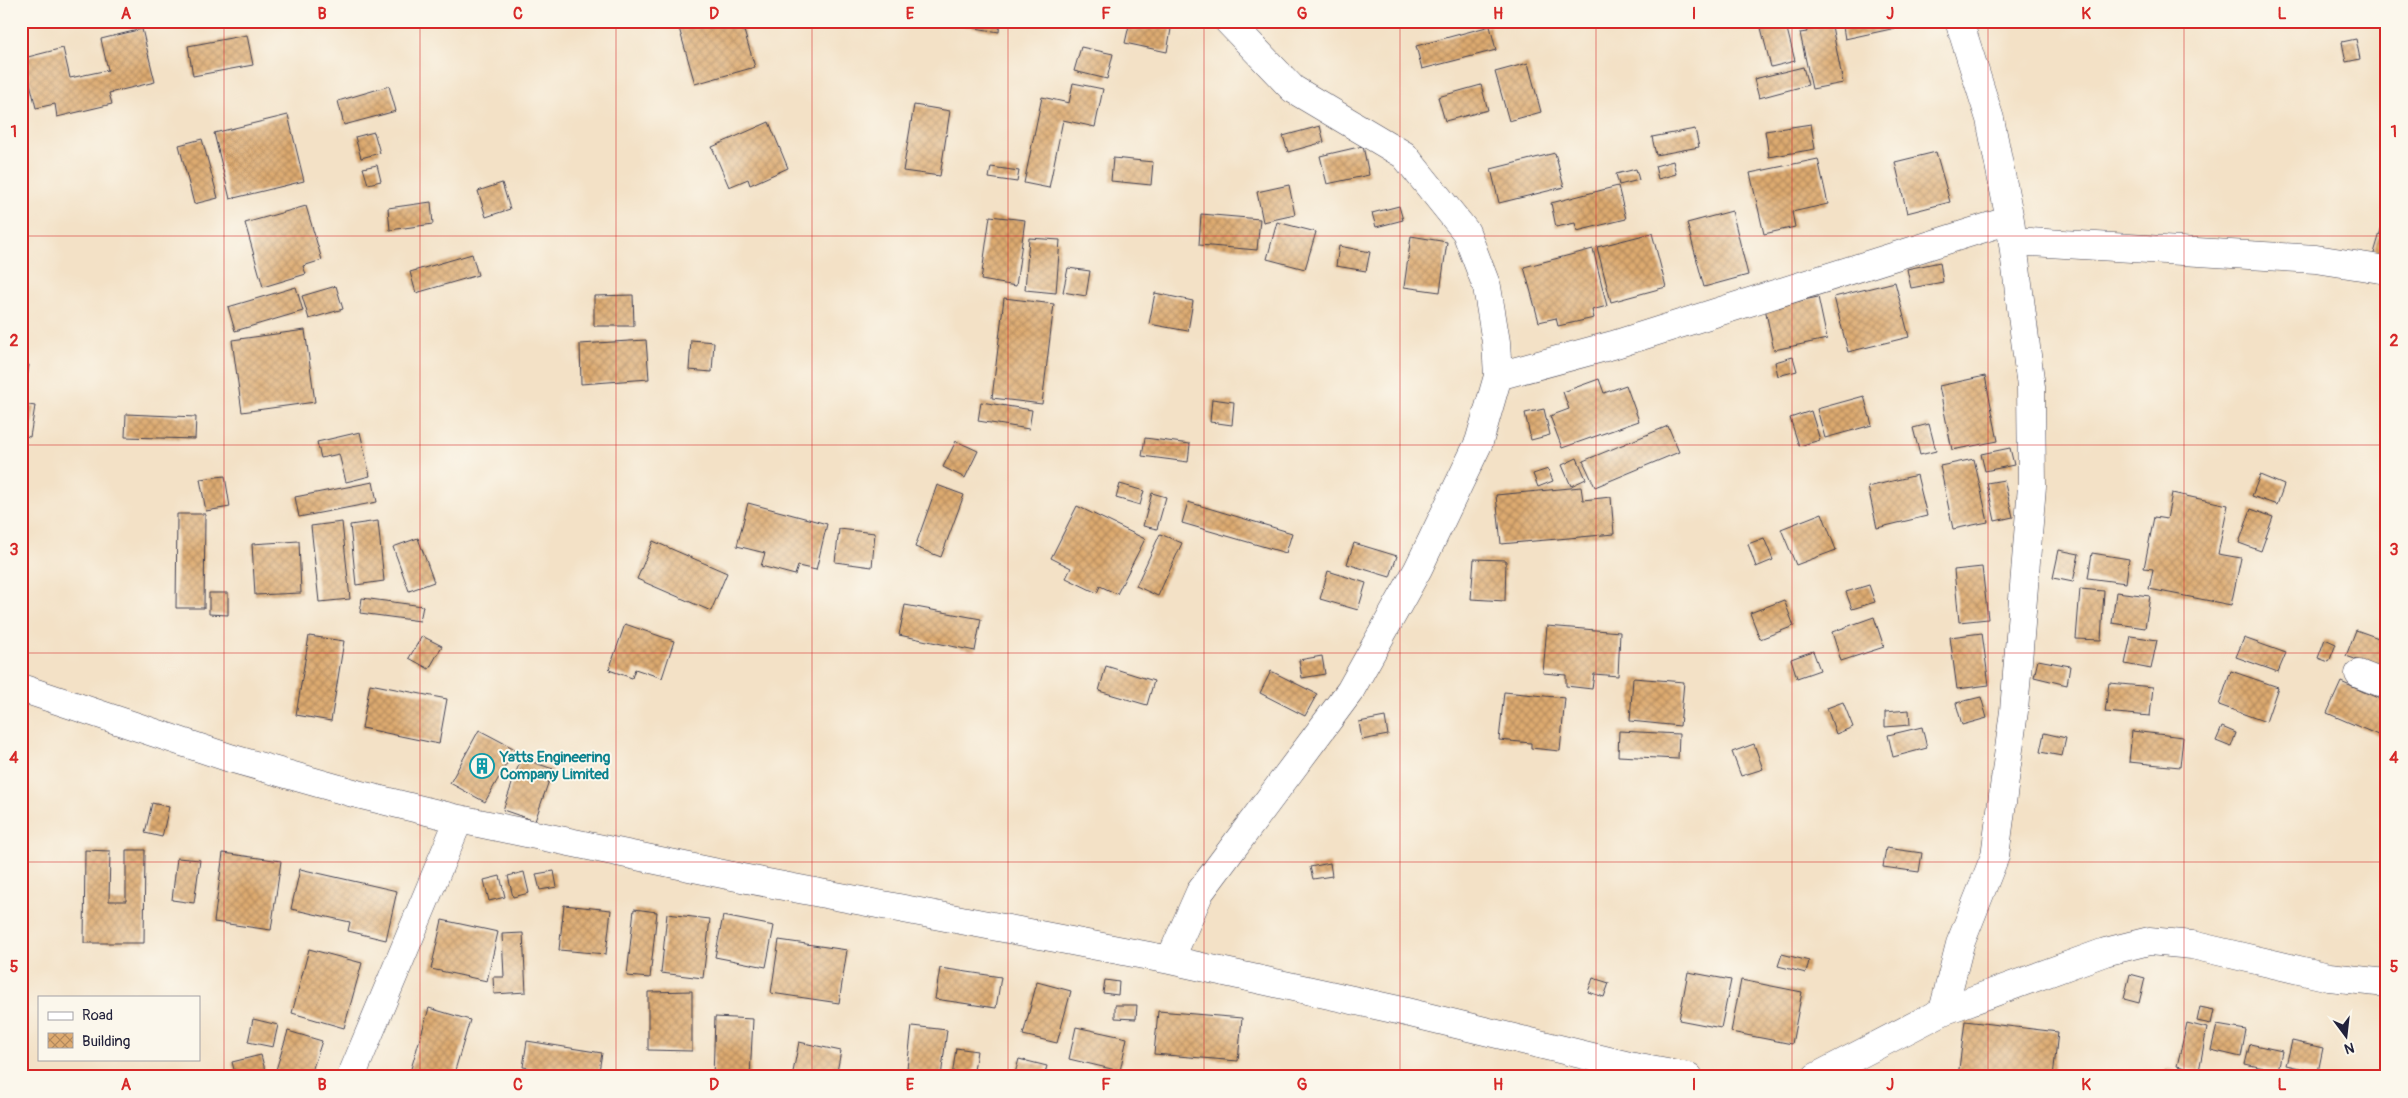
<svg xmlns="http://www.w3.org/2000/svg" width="2408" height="1098" viewBox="0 0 2408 1098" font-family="Pangolin,sans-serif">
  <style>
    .building { fill: url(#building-cross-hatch) }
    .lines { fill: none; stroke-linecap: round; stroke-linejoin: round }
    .minor-casing { stroke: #413f50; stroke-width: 29 }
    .minor { stroke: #fff; stroke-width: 28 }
    .grid { fill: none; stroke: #d62828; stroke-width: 1; stroke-opacity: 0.55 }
    .labels { text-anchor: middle; stroke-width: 4; stroke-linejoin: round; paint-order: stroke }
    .culture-label { font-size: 15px; font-weight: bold; fill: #0d838f; stroke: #fbf7ec; text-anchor: start }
    .neatline { fill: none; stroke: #d62828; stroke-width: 2 }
    .grid-label { font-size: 16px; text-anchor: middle; font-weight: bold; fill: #d62828 }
  </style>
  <defs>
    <pattern id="building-cross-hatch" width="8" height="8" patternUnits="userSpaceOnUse" patternTransform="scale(1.25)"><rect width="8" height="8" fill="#ddaa70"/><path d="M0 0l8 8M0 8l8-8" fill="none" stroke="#b38a5d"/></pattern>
  </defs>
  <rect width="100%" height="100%" fill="#fbf7ec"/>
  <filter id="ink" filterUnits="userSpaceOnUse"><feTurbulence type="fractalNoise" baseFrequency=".02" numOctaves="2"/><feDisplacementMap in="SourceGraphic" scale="10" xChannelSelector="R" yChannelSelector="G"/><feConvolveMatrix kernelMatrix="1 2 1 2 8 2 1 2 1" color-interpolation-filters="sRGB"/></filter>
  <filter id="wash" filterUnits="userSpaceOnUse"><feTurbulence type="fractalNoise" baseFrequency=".0096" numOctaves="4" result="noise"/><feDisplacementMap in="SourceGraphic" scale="20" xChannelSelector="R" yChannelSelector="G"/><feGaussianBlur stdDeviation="1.12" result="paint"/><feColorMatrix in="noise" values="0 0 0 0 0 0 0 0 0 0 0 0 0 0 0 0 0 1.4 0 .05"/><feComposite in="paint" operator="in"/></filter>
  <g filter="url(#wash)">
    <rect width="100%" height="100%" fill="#f3e1c6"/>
    <g id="blocks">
      <!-- building -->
      <path class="building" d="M677,21h64l14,46 -60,17z
        M935,21h65l-1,11z
        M1130,21l41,8 -4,23 -42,-9z
        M1770,21h15l10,40 -24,6 -11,-43z
        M1804,21h27l12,62 -31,6 -12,-56 7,-1z
        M1842,21h62l1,5 -60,13z
        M1490,26l6,24 -74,19 -6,-23z
        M142,29l13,53 -46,11 3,11 -55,13 -2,-13 -19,4 -12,-50 39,-10 7,30 38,-8 -7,-31z
        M247,35l6,30 -60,11 -5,-30z
        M2356,39l4,20 -14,3 -4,-20z
        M1081,47l32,7 -6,25 -33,-8z
        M1528,63l13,49 -32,9 -14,-49z
        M1803,67l5,18 -49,13 -5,-19z
        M1073,83l30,6 -8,38 -32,-7 -14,68 -25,-5 18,-86 27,6z
        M1481,85l7,25 -43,11 -7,-24z
        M389,86l7,25 -52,14 -6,-24z
        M914,105l36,6 -10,65 -37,-5z
        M288,115l16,66 -74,18 -16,-66z
        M769,122l19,46 -38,17 -2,-6 -19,8 -17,-40z
        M1811,124l4,25 -46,8 -4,-26z
        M1320,126l4,16 -36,10 -5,-16z
        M1695,129l4,18 -43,8 -4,-18z
        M374,132l6,21 -19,5 -6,-21z
        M202,139l16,59 -24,6 -15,-59z
        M1363,146l6,29 -42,9 -7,-28z
        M1936,152l14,50 -43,11 -12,-51z
        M1555,153l9,34 -65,16 -8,-34z
        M1113,158l40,4 -2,23 -40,-4z
        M1818,159l10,45 -36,8 3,15 -31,7 -14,-61z
        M1673,161l3,13 -18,5 -3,-13z
        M377,165l4,16 -13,3 -5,-16z
        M991,167l28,4 -2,11 -28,-4z
        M1636,169l3,11 -20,5 -3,-11z
        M2386,177h1v14l-5,-2z
        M502,183l8,26 -24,8 -8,-26z
        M1289,185l6,30 -32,7 -6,-30z
        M1618,186l8,33 -49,12 -2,-8 -19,4 -5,-24z
        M431,202l2,22 -43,6 -2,-22z
        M306,206l16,54 -19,6 3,8 -43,13 -18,-64z
        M1399,206l4,14 -27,7 -4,-14z
        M1732,211l16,64 -44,12 -17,-64z
        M1201,214l59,5 -3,31 -58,-5z
        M990,216l35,4 -9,66 -35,-6z
        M2385,216h2v48l-15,-4z
        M1277,222l39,10 -11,37 -38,-10z
        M1652,233l14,54 -55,15 -14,-55z
        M1411,236l36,6 -7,50 -36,-5z
        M1029,238l31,2 -4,53 -31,-3z
        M1339,246l31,6 -4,19 -30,-5z
        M1593,249l14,57 -15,4 2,8 -36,8 -2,-8 -17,4 -15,-55z
        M472,254l6,21 -62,18 -6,-21z
        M1940,262l3,20 -32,6 -4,-19z
        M1068,268l22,3 -4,25 -23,-4z
        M1895,282l14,55 -61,15 -14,-55z
        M336,286l7,23 -34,10 -7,-23z
        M296,287l7,24 -68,20 -7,-24z
        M1155,293l38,8 -5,30 -39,-7z
        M633,295l1,31h-40v-30z
        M1818,297l9,42 -53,11 -9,-42z
        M1004,298l50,6 -12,100 -50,-6z
        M305,330l10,72 -73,10 -10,-72z
        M646,340l3,39 -68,5 -1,-40z
        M691,340l23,2 -2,30 -23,-2z
        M1793,357l4,14 -19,5 -3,-14z
        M21,363l8,2 -6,39 12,2 -5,31 -9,-2z
        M1985,376l13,65 -46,9 -13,-64z
        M1599,379l5,14 22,-8 13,36 -77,27 -12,-32 19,-7 -6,-17z
        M1864,396l8,29 -47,13 -8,-29z
        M1212,399l22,3 -2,23 -22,-3z
        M981,402l51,8 -3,19 -51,-8z
        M1544,409l6,26 -19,5 -6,-27z
        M1811,411l9,29 -21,6 -9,-28z
        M126,414l70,3 -1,22 -70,-2z
        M1929,424l7,27 -16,4 -7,-27z
        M1668,426l11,26 -84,35 -12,-26z
        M360,432l10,44 -24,6 -7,-28 -18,4 -4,-16z
        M1145,438l45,6 -2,18 -46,-6z
        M956,441l22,10 -13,27 -22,-11z
        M2010,448l4,17 -29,6 -4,-17z
        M1577,458l9,21 -15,7 -9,-21z
        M1974,459l14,63 -35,7 -13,-63z
        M1548,469l5,12 -15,6 -5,-13z
        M1917,475l10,41 -50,12 -9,-41z
        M2260,475l24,10 -7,20 -25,-9z
        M225,476l5,31 -24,4 -6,-32z
        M2004,480l9,37 -18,4 -8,-38z
        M373,482l4,20 -78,15 -4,-20z
        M1120,484l24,7 -4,14 -24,-7z
        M937,485l27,10 -23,62 -26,-10z
        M1581,487l2,13 28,-3 3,37 -113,10 -5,-49z
        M1152,493l14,4 -9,32 -14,-3z
        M2172,493l56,12 -10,49 23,4 -10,47 -82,-16 4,-20 -9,-1 10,-51 13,2z
        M1188,502l104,31 -6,20 -104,-30z
        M748,503l79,21 -11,46 -18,-4 -3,9 -34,-9 4,-13 -28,-7z
        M1077,506l68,33 -28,55 -17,-8 -3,7 -31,-15 5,-10 -20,-10z
        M2251,509l22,8 -12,34 -22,-8z
        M1822,513l14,37 -40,15 -15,-36z
        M177,514h28l-1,94h-28z
        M378,521l6,60 -28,4 -6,-60z
        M342,522l8,77 -31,3 -8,-76z
        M839,529l36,4 -3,34 -37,-5z
        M1160,534l22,9 -24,53 -22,-10z
        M418,538l16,44 -25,9 -16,-44z
        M1764,538l9,22 -17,7 -8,-23z
        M299,541l2,52 -46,2 -3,-51z
        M653,541l74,32 -16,38 -74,-32z
        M1354,543l43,13 -7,21 -43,-13z
        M2059,550l20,4 -6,28 -20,-4z
        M2092,553l37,6 -3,24 -38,-5z
        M1474,559l32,1 -1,41 -34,-2z
        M1982,567l6,52 -29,3 -5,-52z
        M1328,571l38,12 -8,27 -38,-11z
        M1869,585l6,17 -23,7 -6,-17z
        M2080,589l24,2 -3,49 -25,-1z
        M2116,592l34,4 -5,32 -33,-5z
        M209,593h19v22l-19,-1z
        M362,598l61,8 -3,15 -60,-8z
        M1784,600l10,26 -34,13 -10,-26z
        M905,605l76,14 -6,32 -76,-16z
        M1874,617l10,30 -43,14 -9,-29z
        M625,624l49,17 -12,37 -27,-9 -3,9 -23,-8z
        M1547,626l73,6 -2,44 -24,-2 -2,15 -26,-3v-11l-23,-2z
        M2356,630l31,11v29l-41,-14z
        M1982,633l7,52 -32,4 -7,-52z
        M309,636l35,5 -13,80 -35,-6z
        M422,636l20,10 -13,23 -20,-11z
        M2131,636l26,4 -6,29 -26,-5z
        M2244,638l42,15 -8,19 -42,-15z
        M2325,639l11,5 -7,18 -11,-4z
        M1813,651l7,19 -23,8 -6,-19z
        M1322,656l3,18 -23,4 -3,-18z
        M2038,660l32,6 -3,19 -33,-8z
        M1106,666l48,15 -7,24 -48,-14z
        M1271,671l46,23 -12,22 -45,-23z
        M2231,671l47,16 -12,35 -47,-17z
        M1633,678l51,4 -4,44 -50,-5z
        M2341,682l46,20v14l-9,19 -51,-22z
        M2109,683l44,4 -3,29 -45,-4z
        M370,684l77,15 -8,45 -77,-16z
        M1504,692l61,6 -5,53 -29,-3v-5l-32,-3z
        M1981,697l6,21 -25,7 -6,-22z
        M1843,702l10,25 -17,7 -9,-26z
        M1909,710l1,15 -25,2v-15z
        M1385,717l3,18 -26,5 -3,-18z
        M1922,727l5,21 -34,9 -5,-22z
        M2222,727l14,6 -5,14 -15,-6z
        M479,730l36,19 -30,53 -35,-19z
        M1619,731l60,3 -1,25 -60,-3z
        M2132,731l51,6 -3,30 -51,-5z
        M2044,733l22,5 -4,18 -22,-4z
        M1754,744l9,25 -22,7 -9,-24z
        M521,758l32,11 -18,52 -32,-11z
        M152,803l17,4 -7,30 -17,-4z
        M1886,848l36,5 -3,19 -36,-5z
        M85,850l25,1 -1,50h17v-51h19l-1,93h-60z
        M223,853l58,8 -10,69 -57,-8z
        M177,858l23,2 -6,43 -22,-3z
        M1330,863l2,13 -19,3 -3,-12z
        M300,869l97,22 -11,49 -38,-9 2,-9 -59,-13z
        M554,871l3,16 -17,3 -4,-16z
        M524,872l5,21 -16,4 -5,-21z
        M500,876l5,21 -16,4 -5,-21z
        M564,905l47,5 -5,44 -47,-4z
        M634,909l23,3 -7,66 -23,-2z
        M667,914l43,5 -7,59 -42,-5z
        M723,916l51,10 -8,41 -51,-10z
        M442,920l56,12 -11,49 -56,-12z
        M523,933l3,59 -32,2 -1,-17h11l-2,-43z
        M779,940l68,10 -8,53 -68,-10z
        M309,949l53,14 -18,65 -52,-15z
        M1782,954l27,7 -3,12 -28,-7z
        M940,968l61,9 -5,31 -61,-9z
        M1688,972l43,8 -10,48 -42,-8z
        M2130,974l15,4 -6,25 -15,-4z
        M1593,978l16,5 -5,14 -16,-5z
        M1105,980l14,2 -1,13 -15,-2z
        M1741,980l61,12 -10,52 -61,-12z
        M1037,982l34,9 -14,52 -34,-8z
        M692,991v60l-44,-1v-58z
        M1115,1005h22l-1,14 -21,-1z
        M2200,1007l14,3 -3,14 -14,-3z
        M429,1008l41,12 -17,57h-27l-16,-5z
        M1158,1011l84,7 -4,43 -84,-7z
        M715,1017l38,2 -3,58h-37z
        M253,1019l25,6 -5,22 -25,-5z
        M1965,1021l93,11 -5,45h-95z
        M2187,1023l20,5 -8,43 -22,-5z
        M2217,1025l29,5 -5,27 -30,-7z
        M912,1026l35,4 -6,47h-35z
        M1076,1027l51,11 -7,33 -51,-12z
        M288,1031l34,10 -12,36h-43l8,-4z
        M527,1041l75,12 -4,24h-59l1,-7 -17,-3z
        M2292,1041l31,7 -5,24 -32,-7z
        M799,1042l42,9 -5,26h-44z
        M2250,1044l32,7 -4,20 -33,-7z
        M956,1048l21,3 -4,26h-21z
        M261,1055l4,15 -29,7 -4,-15z
        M1019,1059l28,7 -3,11h-30z
        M2165,1069l35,7v1h-36z"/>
    </g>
  </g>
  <g filter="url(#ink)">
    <use href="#blocks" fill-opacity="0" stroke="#413f50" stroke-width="1"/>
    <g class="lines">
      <defs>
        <path id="minor" d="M2013,241l303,18 71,11
          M1498,376l115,-31 397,-125
          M2359,674l28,11
          M21,688l209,70 127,36 102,25 283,59 428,82 228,50 236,57 55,10
          M1170,960l30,-68 150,-201 68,-122 61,-127 19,-66 -2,-34 -9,-55 -21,-55 -62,-77 -111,-66 -65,-68
          M1943,1011l17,-67 35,-88 19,-145 18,-225 -1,-99 -21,-167 -20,-101 -31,-98
          M351,1077l108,-258
          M1816,1077l127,-66 162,-59 44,-11 43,4 137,32 58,6"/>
      </defs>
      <!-- minor casing -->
      <use href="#minor" class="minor-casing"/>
      <!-- minor -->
      <use href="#minor" class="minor"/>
    </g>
  </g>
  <!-- grid -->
  <path class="grid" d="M224,21v1056M420,21v1056M616,21v1056M812,21v1056M1008,21v1056M1204,21v1056M1400,21v1056M1596,21v1056M1792,21v1056M1988,21v1056M2184,21v1056M21,236h2366M21,445h2366M21,653h2366M21,862h2366"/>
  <!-- icons -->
  <defs>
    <symbol id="building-ring" viewBox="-11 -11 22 22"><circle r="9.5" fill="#fbf7ec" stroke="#0f9aa8" stroke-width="1.5"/><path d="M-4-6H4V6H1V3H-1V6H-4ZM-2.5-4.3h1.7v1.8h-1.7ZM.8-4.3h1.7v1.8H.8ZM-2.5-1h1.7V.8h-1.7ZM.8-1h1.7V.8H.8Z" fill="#0f9aa8"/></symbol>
  </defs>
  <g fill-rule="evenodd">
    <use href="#building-ring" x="468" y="752" width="28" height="28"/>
  </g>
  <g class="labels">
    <!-- culture labels -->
    <g class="culture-label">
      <text x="500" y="762">Yatts Engineering<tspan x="500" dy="17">Company Limited</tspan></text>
    </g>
  </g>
  <!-- margin -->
  <rect width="2408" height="1098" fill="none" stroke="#fbf7ec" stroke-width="55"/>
  <!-- legend -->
  <rect x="38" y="996" width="162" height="65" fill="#fbf7ec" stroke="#a4a2a5"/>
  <rect x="48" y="1012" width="25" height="8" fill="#ffffff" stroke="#a4a2a5"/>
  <text x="82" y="1020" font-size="15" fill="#22223b">Road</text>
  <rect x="48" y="1033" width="25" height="15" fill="url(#building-cross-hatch)" stroke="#a4a2a5"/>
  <text x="82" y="1046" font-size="15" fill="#22223b">Building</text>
  <!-- north arrow -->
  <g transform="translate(2346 1036) rotate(165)" stroke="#fbf7ec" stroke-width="4" paint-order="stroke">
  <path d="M0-4L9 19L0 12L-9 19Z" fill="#22223b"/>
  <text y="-8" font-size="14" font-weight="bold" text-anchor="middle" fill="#22223b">N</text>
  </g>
  <rect x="28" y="28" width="2352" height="1042" class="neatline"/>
  <g class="grid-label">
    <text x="126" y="19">A</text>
    <text x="322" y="19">B</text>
    <text x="518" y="19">C</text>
    <text x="714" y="19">D</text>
    <text x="910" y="19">E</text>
    <text x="1106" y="19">F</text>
    <text x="1302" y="19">G</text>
    <text x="1498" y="19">H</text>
    <text x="1694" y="19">I</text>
    <text x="1890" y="19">J</text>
    <text x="2086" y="19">K</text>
    <text x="2282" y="19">L</text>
    <text x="14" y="137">1</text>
    <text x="2394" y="137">1</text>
    <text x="14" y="346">2</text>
    <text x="2394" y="346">2</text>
    <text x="14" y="555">3</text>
    <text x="2394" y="555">3</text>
    <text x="14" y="763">4</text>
    <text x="2394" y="763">4</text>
    <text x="14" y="972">5</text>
    <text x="2394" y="972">5</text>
    <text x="126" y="1090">A</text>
    <text x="322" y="1090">B</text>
    <text x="518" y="1090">C</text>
    <text x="714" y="1090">D</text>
    <text x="910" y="1090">E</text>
    <text x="1106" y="1090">F</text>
    <text x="1302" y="1090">G</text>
    <text x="1498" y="1090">H</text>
    <text x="1694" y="1090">I</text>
    <text x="1890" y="1090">J</text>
    <text x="2086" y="1090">K</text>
    <text x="2282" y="1090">L</text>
  </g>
</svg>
